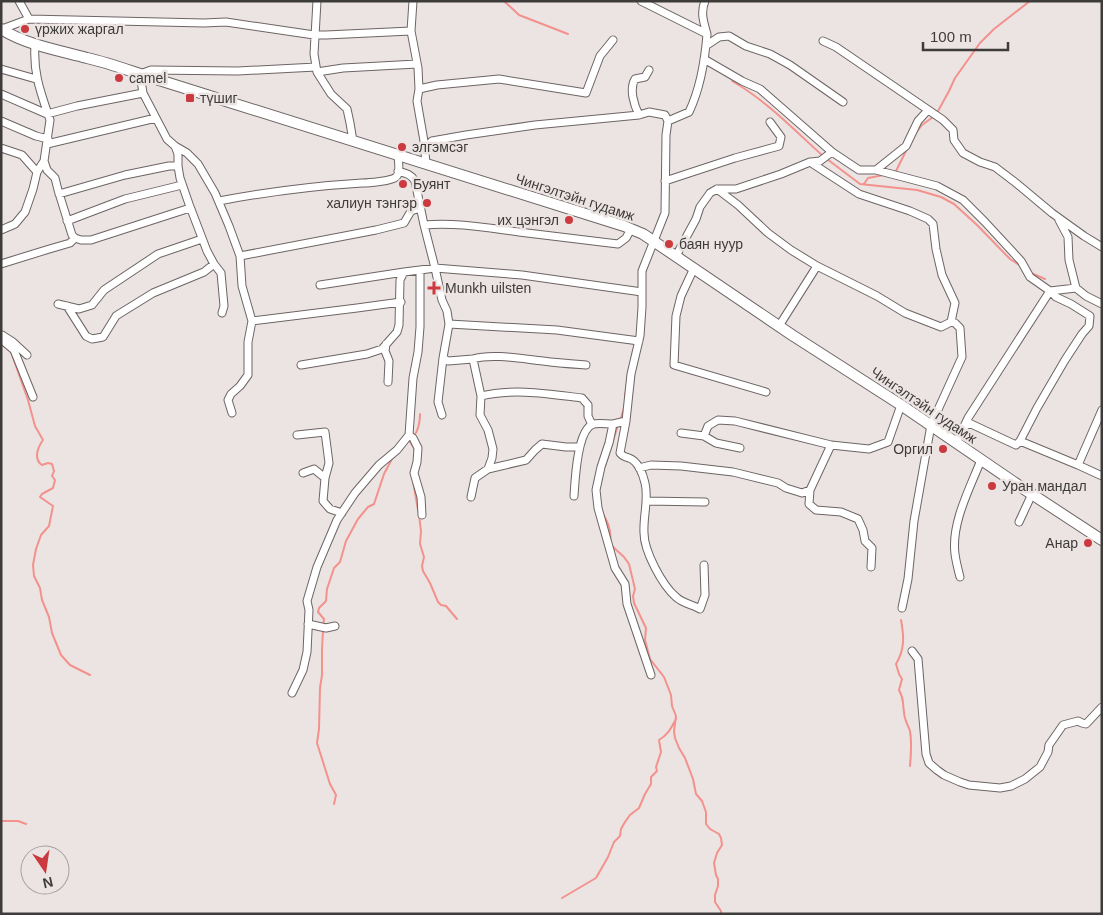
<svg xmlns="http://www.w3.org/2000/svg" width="1103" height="915" viewBox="0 0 1103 915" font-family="Helvetica,sans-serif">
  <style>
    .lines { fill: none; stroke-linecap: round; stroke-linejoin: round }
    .stream { stroke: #f3928c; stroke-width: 2 }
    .street-casing { stroke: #6c6564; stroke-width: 9 }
    .secondary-casing { stroke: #6c6564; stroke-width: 12 }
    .street { stroke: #fff; stroke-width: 7 }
    .secondary { stroke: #fff; stroke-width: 10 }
    .poi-dot { fill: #ca3a3e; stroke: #ece4e3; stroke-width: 2 }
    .labels { text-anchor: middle; stroke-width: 5; stroke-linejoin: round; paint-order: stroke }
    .poi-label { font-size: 14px; fill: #3e3b3b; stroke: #ece4e3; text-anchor: start }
    .street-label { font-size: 14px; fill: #3e3b3b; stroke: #ece4e3 }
  </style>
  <rect width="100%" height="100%" fill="#ece4e3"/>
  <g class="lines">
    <!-- stream -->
    <path class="stream" d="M504,1l15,14 49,19
      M732,81c35,20 62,49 91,75
      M937,113l12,-22 6,-13 25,-35 14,-14 36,-28
      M915,134l7,-9 11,-8
      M827,159l33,25 57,6 24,7 13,7 23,21 33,34 11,7
      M893,172l3,-1 11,-22
      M864,184l4,-6 16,-3
      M1031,273l14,6
      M1,344l10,8 17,48 7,26 8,14c-5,7 -10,19 -1,25l6,-2 4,1 2,7 -2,5 3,4 -2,8 -11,6 -2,3 13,9 -4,20 -8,9 -5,14 -3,16 1,11 6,12 2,12 7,17 3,16 9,22 9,10 20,10
      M625,396l2,-12
      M620,421l4,-13
      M414,436c5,-7 6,-14 6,-22
      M409,440l5,8 1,4
      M605,466l13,-41
      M413,481l5,29
      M603,514c5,8 9,17 7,28
      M419,515l2,16 -1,13 4,13 -2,9 1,5 7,12 8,19 3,3 5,1 11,13
      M612,546l12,11 5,7 6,25 -2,7 1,7 12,25 -1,12 5,19 14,18 7,18 1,11 4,10 -2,15 1,7 4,10 6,10 8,21 3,15 6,7 4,11v12l4,5 9,5 2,4 1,7 -5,8 -3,10 2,12 2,4v7l-3,9v7l6,9v3
      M901,620c3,16 4,29 -5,44l3,10 3,5 -3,11c6,11 3,12 5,22 0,7 4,13 6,19 2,12 1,24 0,35
      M323,626l1,-7 -6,-7 1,-4 7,-7 1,-12 7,-21 6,-6 6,-21 12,-22 10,-12 6,-3 10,-30 9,-17
      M323,631l-1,18v26l-2,13 -1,41 -2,14 13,41 6,11 -2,9
      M1,821h17l8,3
      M562,898l34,-20 12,-21 6,-15 6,-6 1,-7 4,-7 5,-7 9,-7 6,-14 6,-10v-7l6,-6 -1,-4 5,-15 -2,-12c9,-5 12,-12 17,-21"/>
    <defs>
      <path id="street" d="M19,1l10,18
        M317,1l-3,53 3,18 14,22 16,15 3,14 3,18
        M413,1l-2,30 7,37 1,21 -2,12 7,40 2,23
        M641,1l66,33c-2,26 -7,55 -18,78l-21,9 -2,14 -1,78 -23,58v36l-2,29 -9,38 -5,47 -6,32c3,4 4,3 9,5 9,3 14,16 16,25 4,16 -2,33 -1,50 0,18 18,52 32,64 6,6 17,8 24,12l5,-14 -1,-30
        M705,1c-5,12 -1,22 2,33
        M2,29l27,-10 175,4 22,-1 88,13h12l85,-4
        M823,41l13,6 107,73 10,10 1,10 9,13 17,9 15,5 21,16 36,30 32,23 18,11
        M707,45l12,-8 10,-1 17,10 24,8 20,11 53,37
        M704,59l38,22 18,8 72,63
        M1,69l35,10
        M649,70l-4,7 -10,2c-6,10 -1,26 4,36l10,-3 16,3 3,6
        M317,72l26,-4 74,-4
        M419,89l18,-4 62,-6 87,14 14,-37 13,-16
        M1,94l46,20 30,-8 66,-13
        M1,121l35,15 12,3
        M47,144l109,-26
        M175,146l3,8v12l2,12 9,26 18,47 7,13 7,9 3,33 -2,7
        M1,148l21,7 15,17
        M425,148l7,-7 34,-6 69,-10 104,-10
        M44,161l3,9 8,8 3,12 14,45 3,3 6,2h10l99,-32
        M811,162l9,-1 12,-9 27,18h17l30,-24 12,-25 10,-11
        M876,170l61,16 26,14 22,22 36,39 9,16 20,14 6,6 15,7 19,12 -1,10 -7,8 -17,26 -28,48 -17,33
        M398,171c7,2 13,3 17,10l9,44 11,43 7,32 5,11 2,13 -6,34 5,3 25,-2 8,37 -1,19 8,15 5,19 -1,9 -4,11
        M665,181l70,-23 44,-12 2,-9 -11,-15
        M59,194l66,-19 44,-9h9
        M219,201c47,-9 95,-15 143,-18 6,0 30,-2 34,-6 5,-4 2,-16 2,-22
        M1059,220l9,17 1,23 7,28 10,8 16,8
        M67,221l58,-22 57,-14
        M424,225c32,-3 64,3 95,7 33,4 66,8 99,12l8,-6 5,-9
        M1,230l14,-6 10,-12 8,-23 4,-17 7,-11 6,-41c-9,-27 -17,-46 -15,-75
        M240,256l136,-26 28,-7 7,-12 9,-3
        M676,256l20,-37 4,-12 10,-14 7,-4h19l45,-15 29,-12 49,32 51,17 18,8 5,5 3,25 6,26 13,28 -4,19 -10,5 -36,-14 -28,-17 -60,-30 -26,-16 -23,-17 -30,-28 -21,-16
        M1,264l45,-14 24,-7 5,-5
        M694,268l-13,28 -5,20 -2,49 92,27
        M320,285l84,-13
        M58,304l21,5 13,-4 12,-15 54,-36 44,-15
        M67,306l19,30 6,3 11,-2 13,-21 3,-2 34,-21 51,-21 10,-8
        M252,321l105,-13 44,-6
        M449,324l108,6 82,11
        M779,326l38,-60
        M2,335l11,7 14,13
        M1,339l13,11 19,47
        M386,344l-1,7 4,10 -1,21
        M473,359c19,-6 50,0 70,2 14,2 29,3 43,4
        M301,365l66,-11 15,-5 15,-17 2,-7 1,-45 4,-8 16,-2
        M481,396c33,-8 68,-2 101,2l6,7v11l4,9
        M232,413l-4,-13 3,-6 9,-8 8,-11v-33l4,-21 -10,-35 -2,-30 -11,-30 -14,-33 -17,-29 -11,-11 -12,-7 -8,-7 -24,-46 -3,-19 11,-4 87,1 78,-4
        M442,415l-4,-13 5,-44
        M626,421l-13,3 -4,19 -8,24 -5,23 2,18 17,60 10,16 2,20 24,71
        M963,428l6,-5 47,22 4,-4 58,24 24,11
        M681,433l23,3 12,7 24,5
        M297,435l28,-3 4,31 -4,15
        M409,435l4,3 5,10 -1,14 -3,11 7,24 1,18
        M704,436l4,-10 10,-6 17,1 96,24 38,4 19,-7 13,-37
        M956,443l12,-25 82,-127 26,-3
        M831,445l-21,45 -1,14 7,6 25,2 17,7 5,11 2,11 7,7 -1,19
        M1078,465l24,-55
        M639,468l12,-3 30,1 52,6 45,11 8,5 16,5 8,-3
        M303,473l11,-4 11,9 -2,23 7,8 12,4
        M574,496c1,-15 3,-66 19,-72 5,-1 14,0 20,0
        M471,497l4,-19 13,-9 38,-9 9,-10 7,-6 24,3h13
        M646,501l59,1
        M1019,522l13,-28
        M960,577c-2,-8 -4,-15 -5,-23 -4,-31 15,-66 26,-94
        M902,608l6,-29 6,-58 17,-96 31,-68 -2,-29 -5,-5 -4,-1
        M308,624l18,4 9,-2
        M912,651l6,8 8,95 3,9 8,7 7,5 16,7 9,3 31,3 11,-2 14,-7 15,-12 8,-15 1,-7 14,-20 15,-4 4,2 4,1 16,-17
        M292,693l11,-23 4,-18 2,-42 -2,-9 10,-34 20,-47 18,-27 24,-28 18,-15 12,-15 4,-57 5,-26 2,-25v-57l15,-2 87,7 120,17"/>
      <path id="secondary" d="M1,29c26,16 56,21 86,29 18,4 35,10 53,16l484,152 19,8 149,101 109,70 123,84 78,51"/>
    </defs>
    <!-- street casing -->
    <use href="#street" class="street-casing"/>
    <!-- secondary casing -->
    <use href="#secondary" class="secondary-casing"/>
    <!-- street -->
    <use href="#street" class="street"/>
    <!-- secondary -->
    <use href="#secondary" class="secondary"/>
  </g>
  <!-- markers -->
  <g class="poi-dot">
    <circle cx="25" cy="29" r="5"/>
    <circle cx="119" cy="78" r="5"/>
    <rect x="185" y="93" width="10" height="10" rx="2.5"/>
    <circle cx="402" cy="147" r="5"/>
    <circle cx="403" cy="184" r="5"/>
    <circle cx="427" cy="203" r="5"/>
    <circle cx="569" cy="220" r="5"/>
    <circle cx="669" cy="244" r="5"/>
    <path d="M431.5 280.5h5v5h5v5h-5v5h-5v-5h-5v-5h5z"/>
    <circle cx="943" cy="449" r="5"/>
    <circle cx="992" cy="486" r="5"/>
    <circle cx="1088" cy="543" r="5"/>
  </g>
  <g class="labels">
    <!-- poi labels -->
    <g class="poi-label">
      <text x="35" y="34">үржих жаргал</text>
      <text x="129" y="83">camel</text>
      <text x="200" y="103">түшиг</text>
      <text x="412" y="152">элгэмсэг</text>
      <text x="413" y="189">Буянт</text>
      <text x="417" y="208" text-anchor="end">халиун тэнгэр</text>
      <text x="559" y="225" text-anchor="end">их цэнгэл</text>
      <text x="679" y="249">баян нуур</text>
      <text x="445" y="293">Munkh uilsten</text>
      <text x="933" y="454" text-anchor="end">Оргил</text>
      <text x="1002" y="491">Уран мандал</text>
      <text x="1078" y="548" text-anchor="end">Анар</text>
    </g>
    <!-- street labels -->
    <g class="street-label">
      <text transform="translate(575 197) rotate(18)" y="5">Чингэлтэйн гудамж</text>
      <text transform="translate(924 405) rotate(34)" y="5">Чингэлтэйн гудамж</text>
    </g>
  </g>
  <!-- border -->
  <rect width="1103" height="915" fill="none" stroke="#3e3b3b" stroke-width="5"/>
  <!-- north arrow -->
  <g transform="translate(45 870) rotate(167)"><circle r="24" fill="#ece4e3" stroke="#a6a0a0"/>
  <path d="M0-4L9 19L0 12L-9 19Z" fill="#ca3a3e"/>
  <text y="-8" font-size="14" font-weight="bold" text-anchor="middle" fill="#3e3b3b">N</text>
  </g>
  <!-- scale -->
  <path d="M923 42v8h85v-8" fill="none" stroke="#3e3b3b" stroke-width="2.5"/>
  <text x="930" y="42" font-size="15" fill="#3e3b3b" stroke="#ece4e3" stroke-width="4" paint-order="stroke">100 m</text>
</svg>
